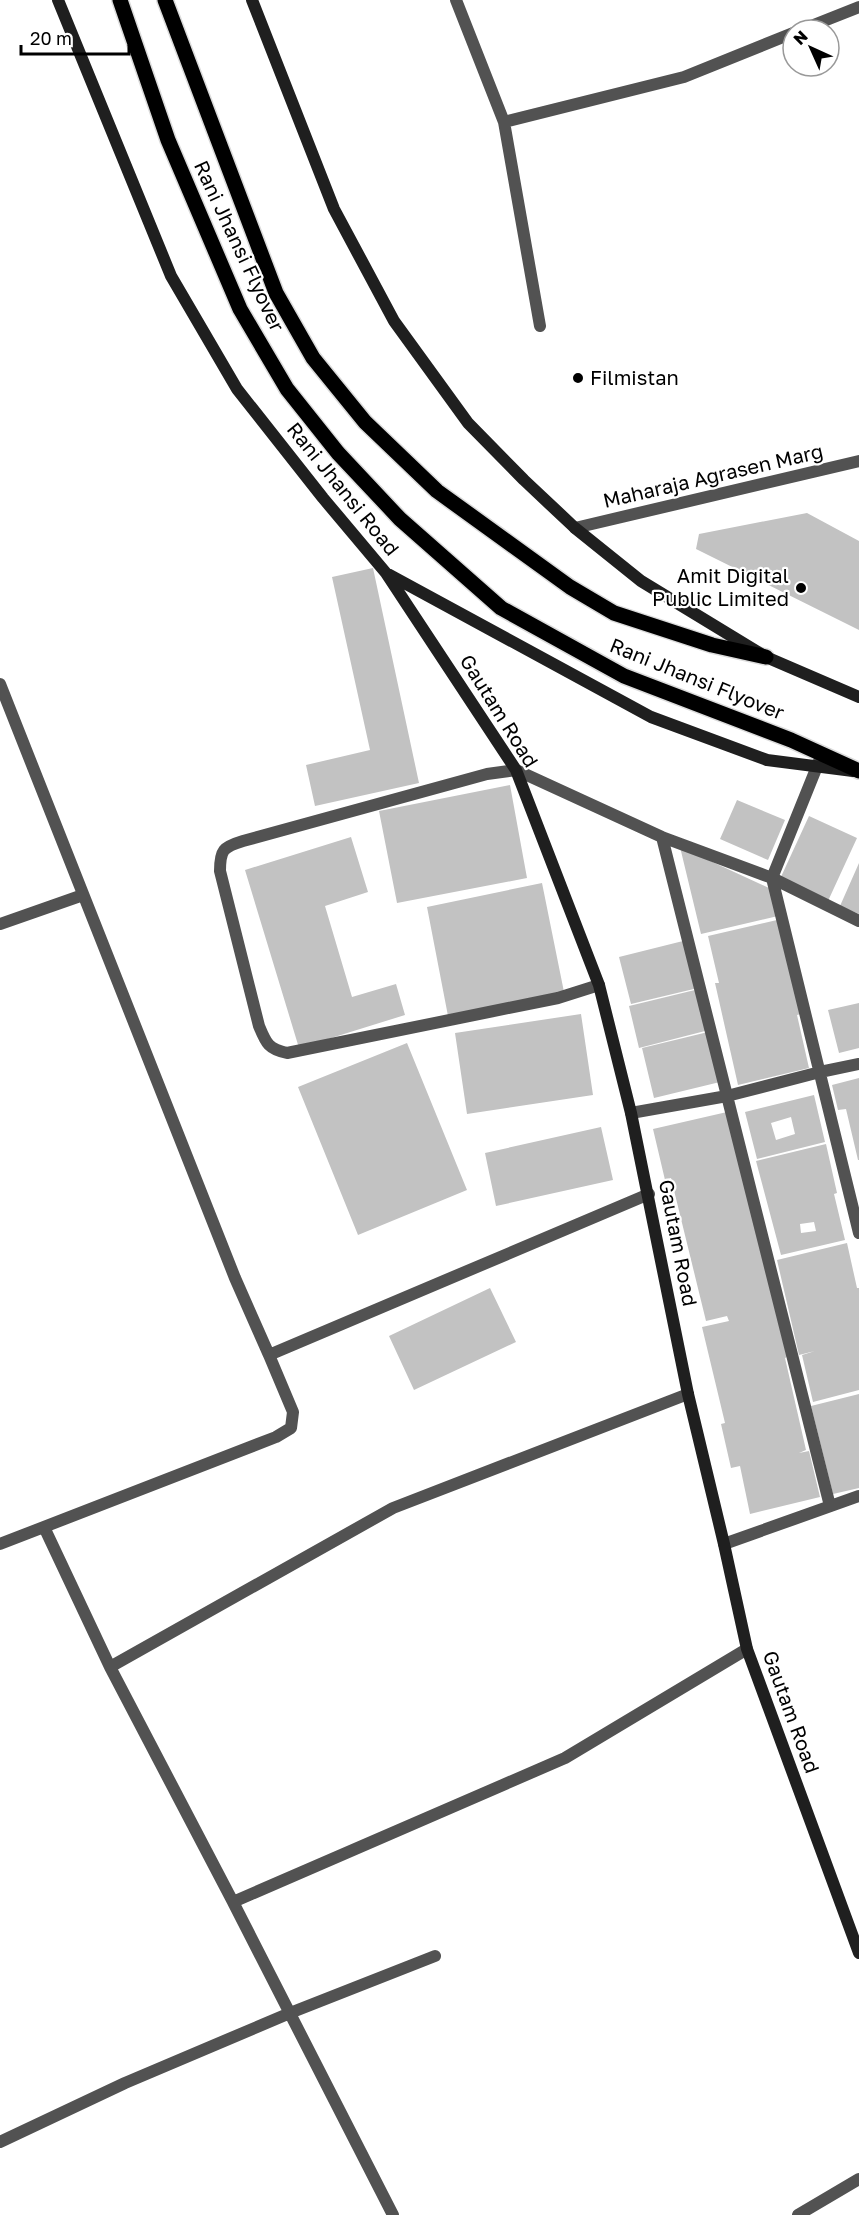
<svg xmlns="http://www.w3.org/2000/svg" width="859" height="2215" viewBox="0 0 859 2215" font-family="'Golos Text',sans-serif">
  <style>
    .building { fill: #c2c2c2; fill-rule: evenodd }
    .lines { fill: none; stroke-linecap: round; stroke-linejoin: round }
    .primary-casing { stroke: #dbdbdb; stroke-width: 18 }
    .street { stroke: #525252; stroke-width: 12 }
    .secondary { stroke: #1f1f1f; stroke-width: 12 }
    .primary { stroke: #000; stroke-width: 15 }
    .poi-dot { fill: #000; stroke: #fff; stroke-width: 2 }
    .labels { text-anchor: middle; stroke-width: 4.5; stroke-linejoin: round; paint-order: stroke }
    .street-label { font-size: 20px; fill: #000; stroke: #fff }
    .poi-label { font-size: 20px; fill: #000; stroke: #fff; text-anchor: start }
  </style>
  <rect width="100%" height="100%" fill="#fff"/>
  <!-- building -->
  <path class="building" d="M807,513l52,28v89l-163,-81 3,-15z
    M373,568l46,215 -104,23 -9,-41 64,-15 -38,-173z
    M510,785l17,93 -130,25 -18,-92z
    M737,800l48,20 -17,40 -48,-21z
    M809,816l48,22 -29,63 -48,-22z
    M351,837l17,55 -43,14 27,91 44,-13 9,31 -106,33 -54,-178z
    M680,847l89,41 9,28 -77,18z
    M859,863v51l-19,-8z
    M542,883l22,109 -116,24 -21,-109z
    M777,920l24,94 -4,1 12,53 -71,17 -23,-102h4l-11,-47z
    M687,940l11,48 -67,16 -12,-47z
    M699,989l10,41 -70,18 -10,-42z
    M859,1003v45l-20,5 -11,-43z
    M581,1014l12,81 -126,19 -12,-81z
    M708,1032l12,50 -66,16 -12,-50z
    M407,1043l60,147 -109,45 -60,-148z
    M859,1078v82h-1l-12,-51 -8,1 -6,-25z
    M814,1095l11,47 -68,17 -12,-47zM791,1117l4,17 -19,6 -5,-17z
    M727,1112l60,245 -2,1 21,92 -7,3 10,-2 11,46 -70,17 -10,-48 -9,2 -10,-44 4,-1 -23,-96 27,-6 -2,-5 -21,5 -35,-143 -6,2 -12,-51z
    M601,1127l12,53 -117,26 -11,-53z
    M826,1144l11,49 -3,1 11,46 -64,15 -25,-94zM814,1222l2,9 -15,2 -1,-9z
    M847,1243l10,45h2v102l-46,12 -11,-47 13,-4 -16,4 -22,-95z
    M490,1288l26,54 -102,48 -25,-54z
    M859,1394v94l-26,6 -22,-88z"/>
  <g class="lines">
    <defs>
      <path id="primary" d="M120,0l48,140 72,169 47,80 51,64 62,66 101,89 123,68 167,64 68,31
        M165,0l111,293 37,65 52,64 72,69 133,96 44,26 98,32 54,12"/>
    </defs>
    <!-- primary casing -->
    <use href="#primary" class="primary-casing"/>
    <!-- street -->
    <path class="street" d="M456,0l48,122 36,204
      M801,30l58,-23
      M504,122l180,-45 109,-44
      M575,528l284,-67
      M0,684l235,594 34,77
      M820,759l-48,119 87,355
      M662,837l168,669
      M0,924l83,-29
      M599,985l-41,13 -271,55c-19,-4 -21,-10 -28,-27l-39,-155c0,-21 3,-24 23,-30l244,-67 29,-4 146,67 110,41 87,43
      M631,1113l96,-17 93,-24 39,-8
      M688,1394l-295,114 -283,159 123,235 332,-144 182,-109
      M44,1527l66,140
      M0,1544l276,-107 15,-9 2,-16 -24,-57 380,-161
      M724,1544l135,-48
      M233,1902l160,313
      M0,2142l125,-59 165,-70 145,-57
      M798,2215l61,-36"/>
    <!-- secondary -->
    <path class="secondary" d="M58,0l113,276 66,113 86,109 63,75 265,144 116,43 86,11
      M252,0l82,209 60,112 74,102 56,57 51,48 66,53 125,76 93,40
      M386,573l130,197 83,215 32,128 57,281 36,150 23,105 112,304"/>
    <!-- primary -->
    <use href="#primary" class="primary"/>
  </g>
  <!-- markers -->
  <g class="poi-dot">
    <circle cx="578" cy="378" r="6"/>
    <circle cx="801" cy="588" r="6"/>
  </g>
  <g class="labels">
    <!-- street labels -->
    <g class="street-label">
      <text transform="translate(239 246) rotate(65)" y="7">Rani Jhansi Flyover</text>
      <text transform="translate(713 476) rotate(-13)" y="7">Maharaja Agrasen Marg</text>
      <text transform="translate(343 489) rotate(51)" y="7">Rani Jhansi Road</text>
      <text transform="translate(697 679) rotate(22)" y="7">Rani Jhansi Flyover</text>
      <text transform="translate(499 711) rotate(58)" y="7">Gautam Road</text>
      <text transform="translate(678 1243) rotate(79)" y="7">Gautam Road</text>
      <text transform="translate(791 1712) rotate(70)" y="7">Gautam Road</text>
    </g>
    <!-- poi labels -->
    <g class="poi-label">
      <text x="590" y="385">Filmistan</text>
      <text x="789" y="583" text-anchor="end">Amit Digital<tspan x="789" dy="23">Public Limited</tspan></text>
    </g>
  </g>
  <!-- north arrow -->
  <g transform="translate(811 48) rotate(315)"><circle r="28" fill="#ffffff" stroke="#999999" stroke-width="1.5"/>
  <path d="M0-4.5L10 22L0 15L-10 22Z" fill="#000000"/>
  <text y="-9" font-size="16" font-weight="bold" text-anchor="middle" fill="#000000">N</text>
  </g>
  <!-- scale -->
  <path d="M21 45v9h108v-9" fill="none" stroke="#000000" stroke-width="3"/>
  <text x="30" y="45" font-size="18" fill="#000000" stroke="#ffffff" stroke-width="4.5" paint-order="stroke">20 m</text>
</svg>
